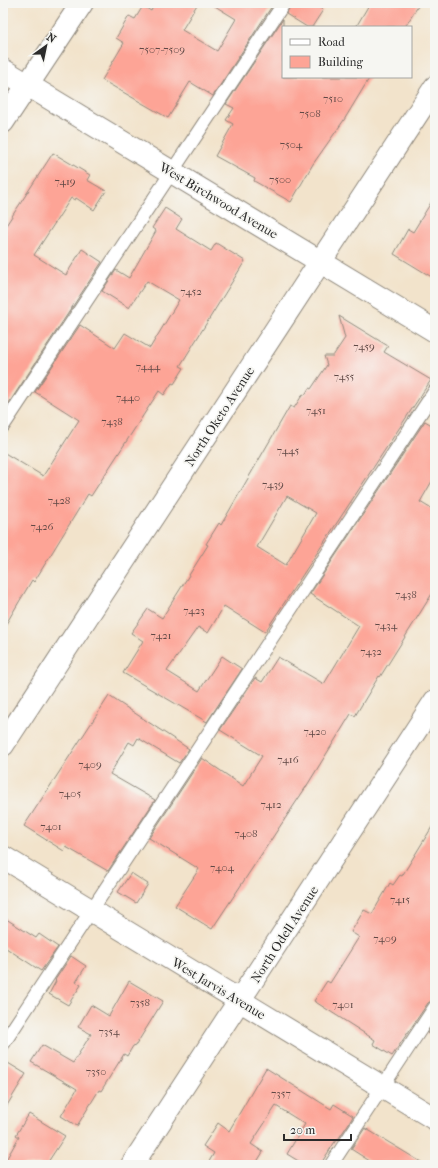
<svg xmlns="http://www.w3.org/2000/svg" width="438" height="1168" viewBox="0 0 438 1168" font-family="'IM FELL French Canon',serif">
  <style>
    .building { fill: #fda496; fill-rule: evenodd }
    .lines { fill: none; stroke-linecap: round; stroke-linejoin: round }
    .lane-casing { stroke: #8e877b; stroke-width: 15 }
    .street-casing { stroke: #8e877b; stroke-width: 24 }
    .lane { stroke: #fff; stroke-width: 13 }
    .street { stroke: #fff; stroke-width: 22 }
    .labels { text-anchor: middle; stroke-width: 3.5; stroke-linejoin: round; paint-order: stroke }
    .number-label { font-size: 11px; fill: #604946 }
    .street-label { font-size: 13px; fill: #2b2b2b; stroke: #f6f6f2 }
  </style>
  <rect width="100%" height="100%" fill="#f6f6f2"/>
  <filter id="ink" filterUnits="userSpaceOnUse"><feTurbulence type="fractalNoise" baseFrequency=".025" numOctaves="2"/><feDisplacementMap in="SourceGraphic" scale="8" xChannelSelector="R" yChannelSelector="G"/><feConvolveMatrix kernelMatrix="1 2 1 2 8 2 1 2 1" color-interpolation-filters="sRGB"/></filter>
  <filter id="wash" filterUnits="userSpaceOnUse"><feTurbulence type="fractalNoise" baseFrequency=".012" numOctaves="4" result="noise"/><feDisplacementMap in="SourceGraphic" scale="16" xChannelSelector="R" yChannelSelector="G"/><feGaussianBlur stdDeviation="0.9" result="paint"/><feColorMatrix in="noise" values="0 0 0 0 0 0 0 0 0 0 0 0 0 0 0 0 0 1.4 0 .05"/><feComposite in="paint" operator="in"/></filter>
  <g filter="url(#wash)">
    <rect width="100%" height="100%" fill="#f2e3cb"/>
    <g id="blocks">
      <!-- building -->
      <path class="building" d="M155,3h43l-16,27 35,21 19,-32 -26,-16h64l-61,93 -23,-14 -22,36 -66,-38 22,-37 -8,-5 13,-22 6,3 8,-13 8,5z
        M292,3h20l11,7 -11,17h-5l-21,-13z
        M370,3h50l-15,24h-49z
        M283,19v58h87l-26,43 -31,44 -22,38 -37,-21 1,-3 -40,-22 18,-32 -7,-4 8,-12 -8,-4z
        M53,153l37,22 -3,5 19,11 -12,19 -18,-12 -1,2 -4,-2 -37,57 32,20 16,-26 20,13 -99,150v-182z
        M435,196v83l-41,-25 14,-25 5,3z
        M165,208l17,11 -6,10 35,22 5,-8 29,18 -65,105 4,2 -10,16 -2,-1 -8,12 -5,-4 -68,105 -3,-2 -54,88 -2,-2 -29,49v-177l40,24 36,-56 -44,-28 45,-67 35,23 10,-15 25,15 29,-48 -32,-19 -18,27 -27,-17 14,-21 13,8 27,-47 -4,-3z
        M339,316l49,30 -4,6 47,28 -166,252 -41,-26 -16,27 -10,-6 -31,44 32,20 23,-35 20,13 -35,53 -84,-49 20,-32 -12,-8 17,-24 14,9 46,-73 -2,-1 13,-21 2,2 69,-119 4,2 9,-14 2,1 4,-7 2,1 16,-24 -3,-9h9l12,-18zM287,496l29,17 -30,52 -29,-18z
        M425,421l10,6v49l-15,26 15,9v78l-55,88 -1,-1 -24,40 -4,-2 -45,73 -94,142 -37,-23 24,-37 -50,-31 53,-80 41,28 19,-30 -42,-26 35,-52 7,4 16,-25 46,27 35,-58 -49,-32z
        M109,696l80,53 -10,14 -41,-25 -4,7 -5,-3 -19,32 45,26 -47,71 -42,-24 -2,4 -40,-25z
        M435,822v177l-7,4 -36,53 -19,-12 2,-4 -61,-39 13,-20 3,2 29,-46 -8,-5 13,-22 8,4 18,-31 3,2 7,-10 2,1z
        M131,873l17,11 -12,19 -18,-11z
        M3,917l33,21 3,-4 19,13 -17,24 -38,-25z
        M71,956l15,10 -10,16 5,3 -13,20 -19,-11 7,-13 -1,-1z
        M129,981l34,20 -27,44 -3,1 -6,10 -3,-2 -23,37 -2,-1 -22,36 -16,-10 16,-27 -46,-27 11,-17 31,18 18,-29 -13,-7 13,-22 18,11z
        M435,1022v16l-8,-5z
        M3,1060l23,14 -23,38z
        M266,1068l65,41 3,-5 19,12 -2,4 -14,21 -1,-1 -16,25h-15l-18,-11 18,-30 -29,-18 -25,38 12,8 -8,13h-48l7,-12 -11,-7 15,-23 11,8z
        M29,1114l36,22 -19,29h-43l16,-28 -3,-2z
        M365,1128l61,37h-50l-25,-16z"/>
    </g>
  </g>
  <g filter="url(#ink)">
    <use href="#blocks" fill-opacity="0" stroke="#8e877b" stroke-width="1"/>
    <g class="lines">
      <defs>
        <path id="lane" d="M3,426l281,-423
          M3,1044l432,-653
          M331,1165l104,-158"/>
        <path id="street" d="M3,70l432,261
          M3,122l79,-119
          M3,745l432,-658
          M3,857l432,262
          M132,1165l303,-464"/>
      </defs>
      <!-- lane casing -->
      <use href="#lane" class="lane-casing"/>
      <!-- street casing -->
      <use href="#street" class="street-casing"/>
      <!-- lane -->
      <use href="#lane" class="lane"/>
      <!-- street -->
      <use href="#street" class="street"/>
    </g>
  </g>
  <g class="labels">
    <!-- number labels -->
    <g class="number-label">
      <text x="162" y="53">7507-7509</text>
      <text x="333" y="102">7510</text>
      <text x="310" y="117">7508</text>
      <text x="291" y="148">7504</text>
      <text x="280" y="183">7500</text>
      <text x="65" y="185">7419</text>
      <text x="191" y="295">7452</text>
      <text x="364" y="350">7459</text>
      <text x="148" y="370">7444</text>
      <text x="344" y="380">7455</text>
      <text x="128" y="401">7440</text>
      <text x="316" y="414">7451</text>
      <text x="112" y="425">7438</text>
      <text x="288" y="454">7445</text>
      <text x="273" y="488">7439</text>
      <text x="59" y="504">7428</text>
      <text x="42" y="530">7426</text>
      <text x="406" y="598">7438</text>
      <text x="194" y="614">7423</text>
      <text x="386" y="629">7434</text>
      <text x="161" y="639">7421</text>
      <text x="371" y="655">7432</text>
      <text x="315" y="735">7420</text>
      <text x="288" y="763">7416</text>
      <text x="90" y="768">7409</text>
      <text x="70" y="797">7405</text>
      <text x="271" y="808">7412</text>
      <text x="51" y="830">7401</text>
      <text x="246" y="837">7408</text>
      <text x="222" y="871">7404</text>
      <text x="400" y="903">7415</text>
      <text x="385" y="942">7409</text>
      <text x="140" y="1006">7358</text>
      <text x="343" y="1008">7401</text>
      <text x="109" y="1035">7354</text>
      <text x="96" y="1075">7350</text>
      <text x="281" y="1097">7357</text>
    </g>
    <!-- street labels -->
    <g class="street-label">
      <text transform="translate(219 200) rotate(31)" y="5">West Birchwood Avenue</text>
      <text transform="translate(219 416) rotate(-57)" y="5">North Oketo Avenue</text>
      <text transform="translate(284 934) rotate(-57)" y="5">North Odell Avenue</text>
      <text transform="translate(219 988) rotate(31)" y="5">West Jarvis Avenue</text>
    </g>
  </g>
  <!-- margin -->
  <rect width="438" height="1168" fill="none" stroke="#f6f6f2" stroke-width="16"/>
  <!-- legend -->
  <rect x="282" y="26" width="130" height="52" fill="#f6f6f2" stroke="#a5a5a2"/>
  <rect x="290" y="39" width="20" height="6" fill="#ffffff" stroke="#a5a5a2"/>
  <text x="318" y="46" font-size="12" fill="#2b2b2b">Road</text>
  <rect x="290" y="56" width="20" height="12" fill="#fda496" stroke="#a5a5a2"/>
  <text x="318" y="66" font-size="12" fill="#2b2b2b">Building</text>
  <!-- north arrow -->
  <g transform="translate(46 46) rotate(33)" stroke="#f6f6f2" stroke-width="3" paint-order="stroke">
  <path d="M0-3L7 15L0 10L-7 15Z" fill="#2b2b2b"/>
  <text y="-6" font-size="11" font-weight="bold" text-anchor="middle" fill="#2b2b2b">N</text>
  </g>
  <!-- scale -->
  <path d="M284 1134v6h67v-6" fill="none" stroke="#2b2b2b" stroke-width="2"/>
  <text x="290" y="1134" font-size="12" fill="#2b2b2b" stroke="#f6f6f2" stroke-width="3" paint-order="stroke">20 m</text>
</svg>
